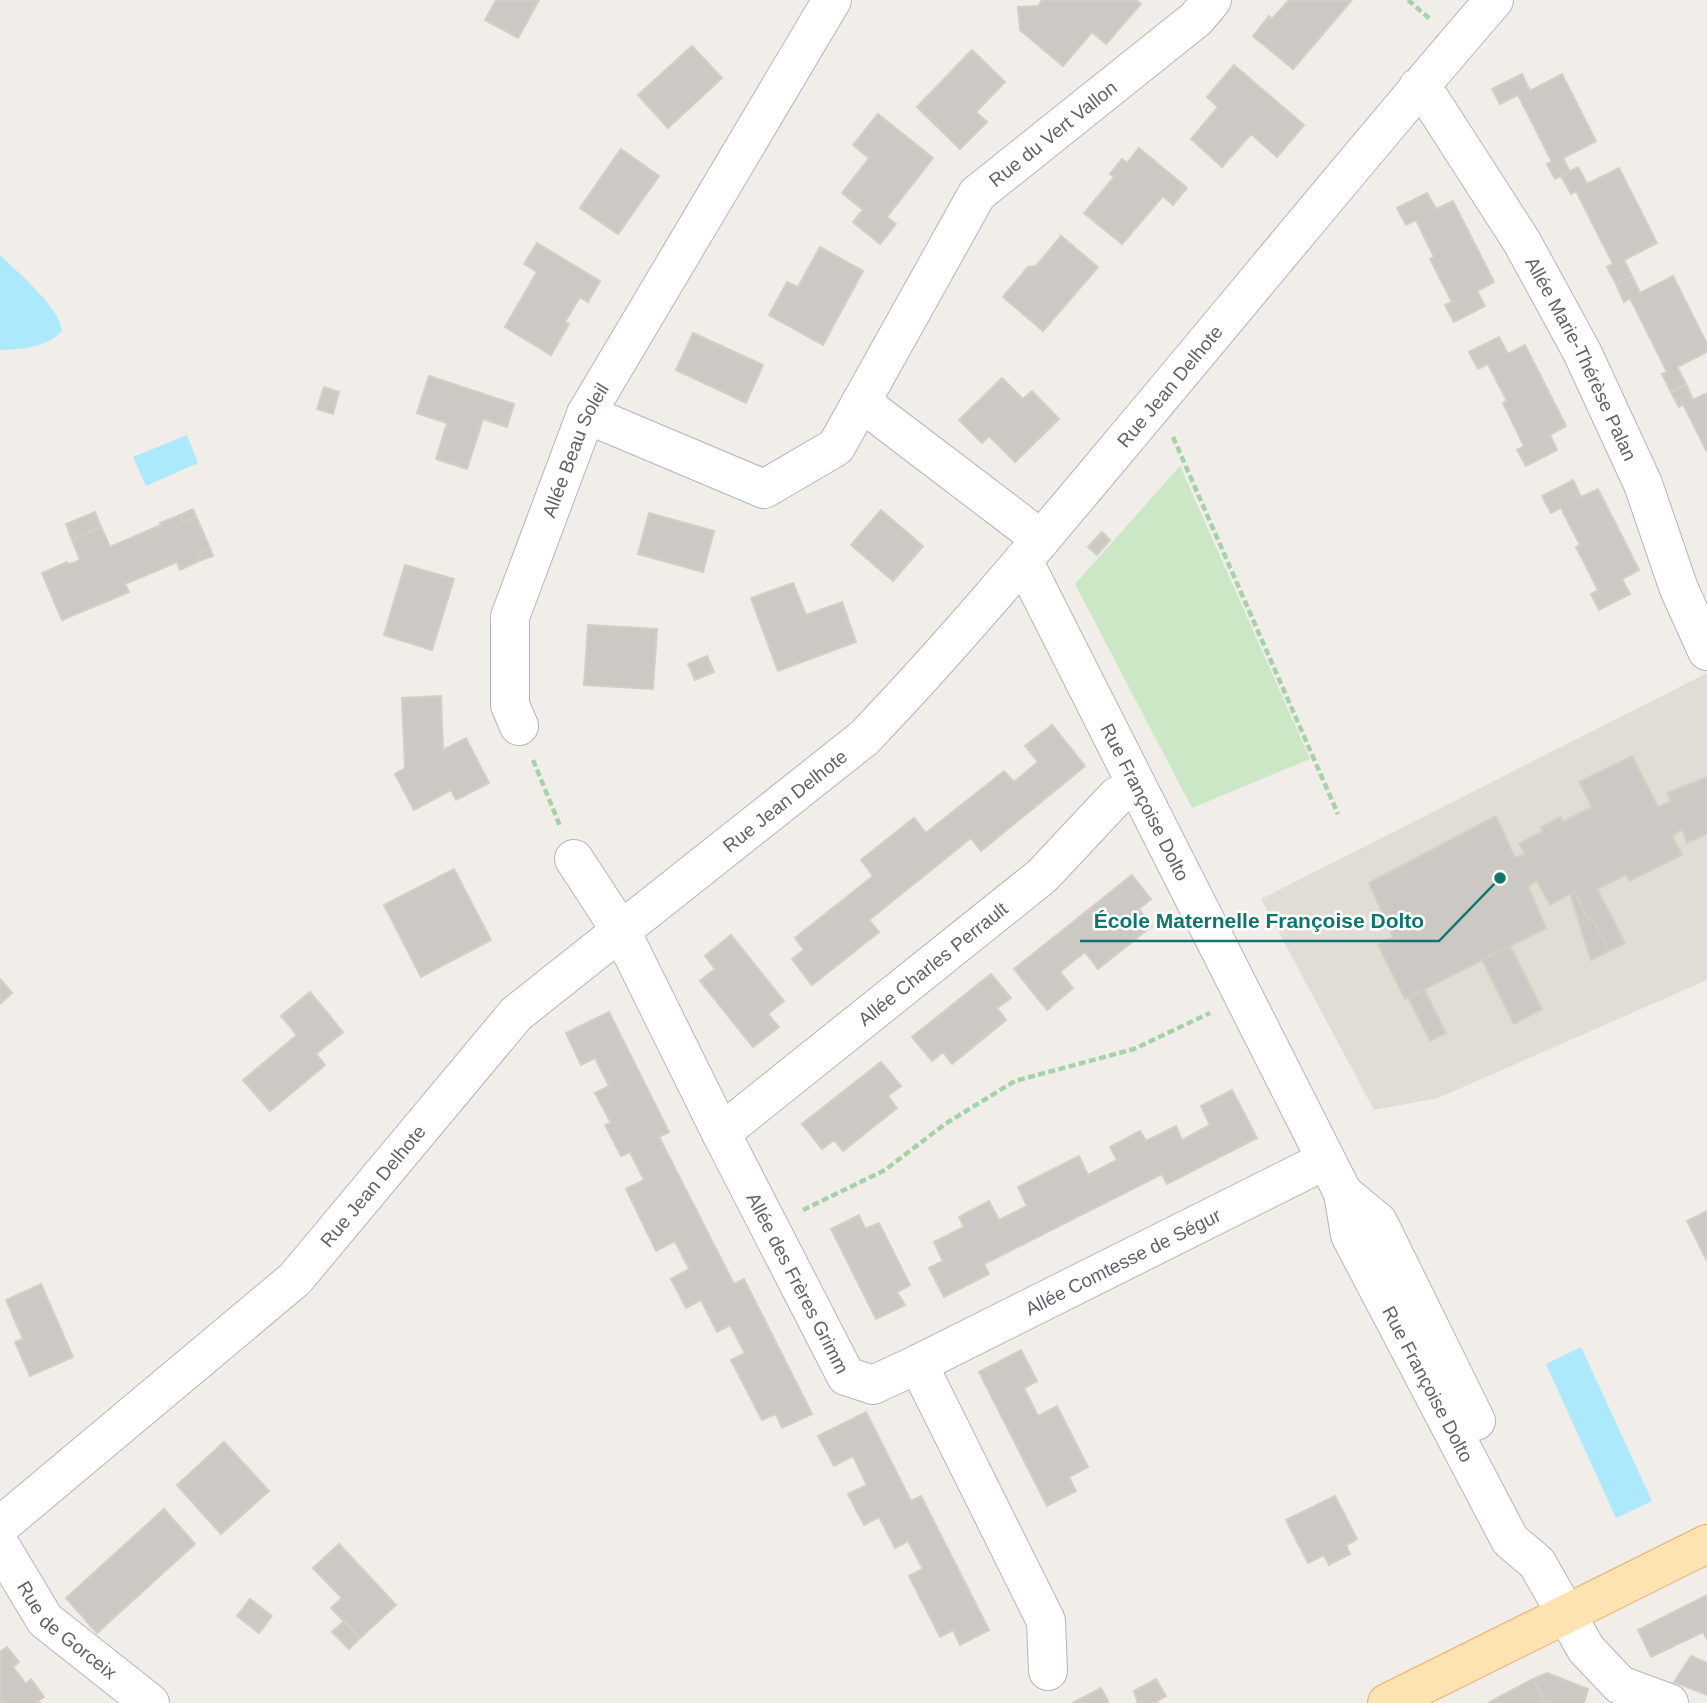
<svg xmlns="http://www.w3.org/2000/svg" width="1707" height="1703" viewBox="0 0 1707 1703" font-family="Arial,sans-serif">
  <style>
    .education { fill: #e1ddd6 }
    .green { fill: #cce7c6 }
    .water { fill: #ace9fd }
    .building { fill: #ccc8c4; stroke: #d5cec6; stroke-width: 2 }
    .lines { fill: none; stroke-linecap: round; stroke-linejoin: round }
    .street-casing { stroke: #b3b6ba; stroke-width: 40 }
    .primary-casing { stroke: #eeae63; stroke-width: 40 }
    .path { stroke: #a5d2a9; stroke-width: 4.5; stroke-dasharray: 7 3.5; stroke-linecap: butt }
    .street { stroke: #fff; stroke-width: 38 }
    .primary { stroke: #fde3b1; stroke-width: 38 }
    .labels { text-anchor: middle; stroke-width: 5; stroke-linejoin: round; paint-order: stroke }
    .street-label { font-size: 19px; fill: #5f6468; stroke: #fff }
    .leader { fill: none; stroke: #0f766e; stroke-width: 2.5 }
    .callout-dot { fill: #0f766e; stroke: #fff; stroke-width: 2.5 }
    .callout-label { font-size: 21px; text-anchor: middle; font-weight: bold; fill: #0f766e; stroke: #fff; stroke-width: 5; stroke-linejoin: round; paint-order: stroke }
  </style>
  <rect width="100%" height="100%" fill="#f1ede8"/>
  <!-- education -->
  <path class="education" d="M1707,673v307l-269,118 -64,12 -113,-211z"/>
  <!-- green -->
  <path class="green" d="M1180,466l130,293 -118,49 -117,-224z"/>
  <!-- water -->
  <path class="water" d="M0,255c19,19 58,50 62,76 -14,16 -42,19 -62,19z
    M187,435l11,28 -52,23 -13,-29z
    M1581,1347l71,154 -36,17 -70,-154z"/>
  <!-- building -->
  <path class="building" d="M496,0h43l-21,38 -33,-18z
    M1042,0h94l5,4 -35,40 -14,-12 -29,34 -43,-36 -2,-23 20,-1z
    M1289,0h63l-59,69 -40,-33 16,-20 3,3z
    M692,46l30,32 -54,50 -30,-33z
    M972,50l33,32 -29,30 11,10 -27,27 -43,-42z
    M1234,65l70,60 -27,32 -26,-23 -29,33 -31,-28 27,-32 -11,-10z
    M1522,74l8,17 32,-17 34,67 -33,17 7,14 -15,7 -8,-15 5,-2 -34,-67 -18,9 -8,-15z
    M878,114l55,44 -46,59 9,7 -16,20 -27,-22 10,-12 -21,-17 27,-35 -16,-13z
    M1139,148l48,40 -14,17 -10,-9 -41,48 -38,-31 30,-36 -4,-3 12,-15 5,4z
    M621,149l38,27 -41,58 -38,-26z
    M1578,167l9,17 32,-16 38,75 -33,17 8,16 -16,8 -9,-17 6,-3 -37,-73 -5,3 -10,-18z
    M1427,193l9,16 17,-8 41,81 -17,9 8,15 -31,16 -9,-17 7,-3 -22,-43 4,-2 -18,-37 -10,5 -9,-17z
    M1061,236l37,31 -55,64 -40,-34 25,-30 8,-1z
    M537,243l63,38 -12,21 -8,-5 -15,25 4,2 -18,31 -46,-28 32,-55 -13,-8z
    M820,247l43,24 -40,74 -54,-30 18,-33 11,5z
    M1632,276l8,17 33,-17 34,68v8l-30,15 9,17 -15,8 -9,-18 5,-2 -37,-74 -6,4 -8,-18z
    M693,333l70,32 -17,38 -70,-33z
    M1499,337l9,17 17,-9 41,81 -16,9 7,15 -31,16 -9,-16 7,-4 -21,-43 4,-2 -19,-37 -10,5 -9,-17z
    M429,376l85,28 -7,23 -24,-8 -16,50 -31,-10 11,-36 -30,-10z
    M1002,378l21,21 9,-8 27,28 -44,43 -26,-26 -7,7 -23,-23z
    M1686,384l7,16 14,-7v59l-24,-48 -4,3 -8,-15z
    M324,387l15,5 -6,22 -16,-5z
    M1573,480l8,17 17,-8 41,81 -17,9 8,15 -31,16 -8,-16 7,-4 -22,-43 4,-2 -19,-37 -10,5 -9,-17z
    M193,509l3,7 -13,6 -3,-7z
    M881,510l42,36 -30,35 -42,-36z
    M95,512l6,15 -29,13 -6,-16z
    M649,513l65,18 -11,41 -65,-18z
    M180,515l3,7 13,-6 14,32 -14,6 3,7 -19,9 -3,-8 -52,22 4,8 -67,28 -20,-47 25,-11 1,3 12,-5 -8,-20 29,-13 9,20 51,-22 -1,-2z
    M1102,532l8,8 -13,15 -9,-8z
    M210,548l3,8 -14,5 -3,-7z
    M405,565l49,14 -22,71 -48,-15z
    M793,583l13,32 36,-13 14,40 -78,29 -27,-73z
    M588,625l69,4 -4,60 -69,-4z
    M707,656l7,16 -19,8 -7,-16z
    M441,696l2,54 23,-12 23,45 -33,17 -5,-10 -37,20 -19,-36 10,-6 -3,-70z
    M1052,725l33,41 -104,85 -10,-13 -102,82 10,12 -67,53 -20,-26 12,-9 -9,-12 78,-62 -12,-16 53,-42 12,15 78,-62 10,11 24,-20 -13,-16z
    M1632,756l26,51 13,-5 -4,-9 40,-16v57l-20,9 -5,-14 -10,7 10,19 -53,26 -3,-6 -29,14 28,54 -16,8 -18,-35 -4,3 -12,-28 -25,14 -13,-24 -9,5 18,42 -141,71 -27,-54 15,-8 -24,-54 127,-67 19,42 10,-4 -6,-10 24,-13 -2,-4 20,-10 2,5 29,-15 -13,-25z
    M454,869l37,71 -70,37 -37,-72z
    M1132,875l19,24 -12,10 13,17 -54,43 -13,-17 -25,20 13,16 -26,22 -33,-41z
    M1575,891l12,28 4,-3 18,35 -18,9 -21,-66z
    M731,935l53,66 -16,13 11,13 -26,20 -53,-66 15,-12 -10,-13z
    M1510,946l32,63 -28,15 -32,-64z
    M991,974l20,24 -14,10 9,12 -54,44 -9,-12 -11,9 -20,-24z
    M0,979l12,14 -12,11z
    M1424,989l22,44 -16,8 -22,-44z
    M310,992l33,40 -27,22 9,11 -55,46 -27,-31 54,-45 -16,-19z
    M609,1012l60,120 -10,5 75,147 10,-5 68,135 -30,14 -6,-14 -14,6 -31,-60 14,-7 -15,-28 -13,7 -16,-32 -15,8 -15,-29 18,-10 -14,-28 -19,10 -30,-62 18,-9 -14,-28 -9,4 -16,-31 6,-2 -16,-30 14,-7 -14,-28 -14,7 -15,-32z
    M881,1062l20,24 -13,10 9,12 -54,43 -9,-11 -12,9 -20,-25z
    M1232,1090l25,48 -90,46 -5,-10 -178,90 5,10 -45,23 -15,-29 14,-7 -9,-19 30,-15 -5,-10 30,-16 10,19 28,-14 -9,-19 61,-31 9,19 29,-15 -7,-13 30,-16 6,10 30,-15 6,14 28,-15 -9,-19z
    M1707,1211v50l-20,-40z
    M859,1215l6,14 14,-6 31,62 -13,7 8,13 -29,14 -45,-90z
    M41,1284l32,73 -43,19 -15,-34 8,-3 -17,-39z
    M1021,1350l16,31 -13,7 14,28 19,-10 31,61 -19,10 7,14 -29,15 -68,-134z
    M866,1412l45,89 10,-5 68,134 -29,15 -7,-15 -13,7 -31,-61 14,-7 -15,-28 -13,7 -16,-31 -15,8 -16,-31 19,-9 -14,-29 -19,10 -16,-30z
    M224,1442l45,49 -48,43 -44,-49z
    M1335,1496l22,43 -11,6 4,9 -21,11 -5,-10 -16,8 -22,-43z
    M164,1509l31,35 -98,89 -31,-35z
    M339,1544l57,61 -36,33 -29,-30 11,-10 -29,-30z
    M1707,1595v44l-4,-7 -52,25 -13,-27z
    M250,1599l22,17 -13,17 -22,-17z
    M344,1621l16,17 -11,11 -17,-17z
    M7,1647l12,15 -6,5 13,17 5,-5 13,18 -6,4 2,2h-40v-51z
    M1691,1656l16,7v32l-33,-13z
    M1547,1673l41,16 -4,14h-39l-12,-24z
    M1156,1679l10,17 -9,5 1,2h-20l-4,-12z
    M1533,1679l12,24h-57z
    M1101,1688l8,15h-37z"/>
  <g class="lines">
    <defs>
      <g id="street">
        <path id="s1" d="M1418,87l14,15 90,140 60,110 61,132 36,105 28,62"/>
        <path d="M861,402l180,137"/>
        <path id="s2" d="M586,414l178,75 72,-42 141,-253 219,-175 16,-19"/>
        <path id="s3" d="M1023,560l320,633 7,42 160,305 27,23 49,86 34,36 49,18"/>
        <path id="s4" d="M519,726l-9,-21v-88l76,-203 246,-414"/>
        <path id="s5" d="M574,859l47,72 100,202 125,243 27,9 45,-21 128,257 2,50"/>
        <path id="s6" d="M721,1133l321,-257 75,-80 19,-9"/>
        <path d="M1343,1193l35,29 98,199"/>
        <path id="s7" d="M918,1364l408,-204"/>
        <path id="s8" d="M0,1526l295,-247 221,-265 348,-276c94,-98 181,-203 268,-307 121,-144 239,-289 362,-431"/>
        <path id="s9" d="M0,1545l45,75 105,83"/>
      </g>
      <path id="primary" d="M1387,1703l320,-159"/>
    </defs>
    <!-- street casing -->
    <use href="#street" class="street-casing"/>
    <!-- primary casing -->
    <use href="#primary" class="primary-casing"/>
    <!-- path -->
    <path class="path" d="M1408,0l22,19
      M1173,437l165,377
      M533,760l27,66
      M803,1210l82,-40 60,-46 70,-43 119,-32 76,-36"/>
    <!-- street -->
    <use href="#street" class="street"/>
    <!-- primary -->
    <use href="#primary" class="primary"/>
  </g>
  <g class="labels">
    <!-- street labels -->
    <g class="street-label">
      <text dy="7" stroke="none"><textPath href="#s2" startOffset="663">Rue du Vert Vallon</textPath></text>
      <text dy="7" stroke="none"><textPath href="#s1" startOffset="318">Allée Marie-Thérèse Palan</textPath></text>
      <text dy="7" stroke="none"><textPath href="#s8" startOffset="1640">Rue Jean Delhote</textPath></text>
      <text dy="7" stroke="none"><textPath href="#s4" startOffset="290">Allée Beau Soleil</textPath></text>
      <text dy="7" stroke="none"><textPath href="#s8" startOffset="1073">Rue Jean Delhote</textPath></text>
      <text dy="7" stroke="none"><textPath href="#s3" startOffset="271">Rue Françoise Dolto</textPath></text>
      <text dy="7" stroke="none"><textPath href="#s6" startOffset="271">Allée Charles Perrault</textPath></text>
      <text dy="7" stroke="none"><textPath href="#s8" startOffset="506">Rue Jean Delhote</textPath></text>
      <text dy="7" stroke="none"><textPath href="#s7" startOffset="229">Allée Comtesse de Ségur</textPath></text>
      <text dy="7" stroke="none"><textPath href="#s5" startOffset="480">Allée des Frères Grimm</textPath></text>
      <text dy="7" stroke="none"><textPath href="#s3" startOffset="920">Rue Françoise Dolto</textPath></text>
      <text dy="7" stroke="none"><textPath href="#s9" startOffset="110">Rue de Gorceix</textPath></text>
    </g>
  </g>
  <!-- callouts -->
  <path class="leader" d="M1500 878L1439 941H1080"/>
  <circle class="callout-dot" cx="1500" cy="878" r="7"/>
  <g class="callout-label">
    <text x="1259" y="928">École Maternelle Françoise Dolto</text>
  </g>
</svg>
